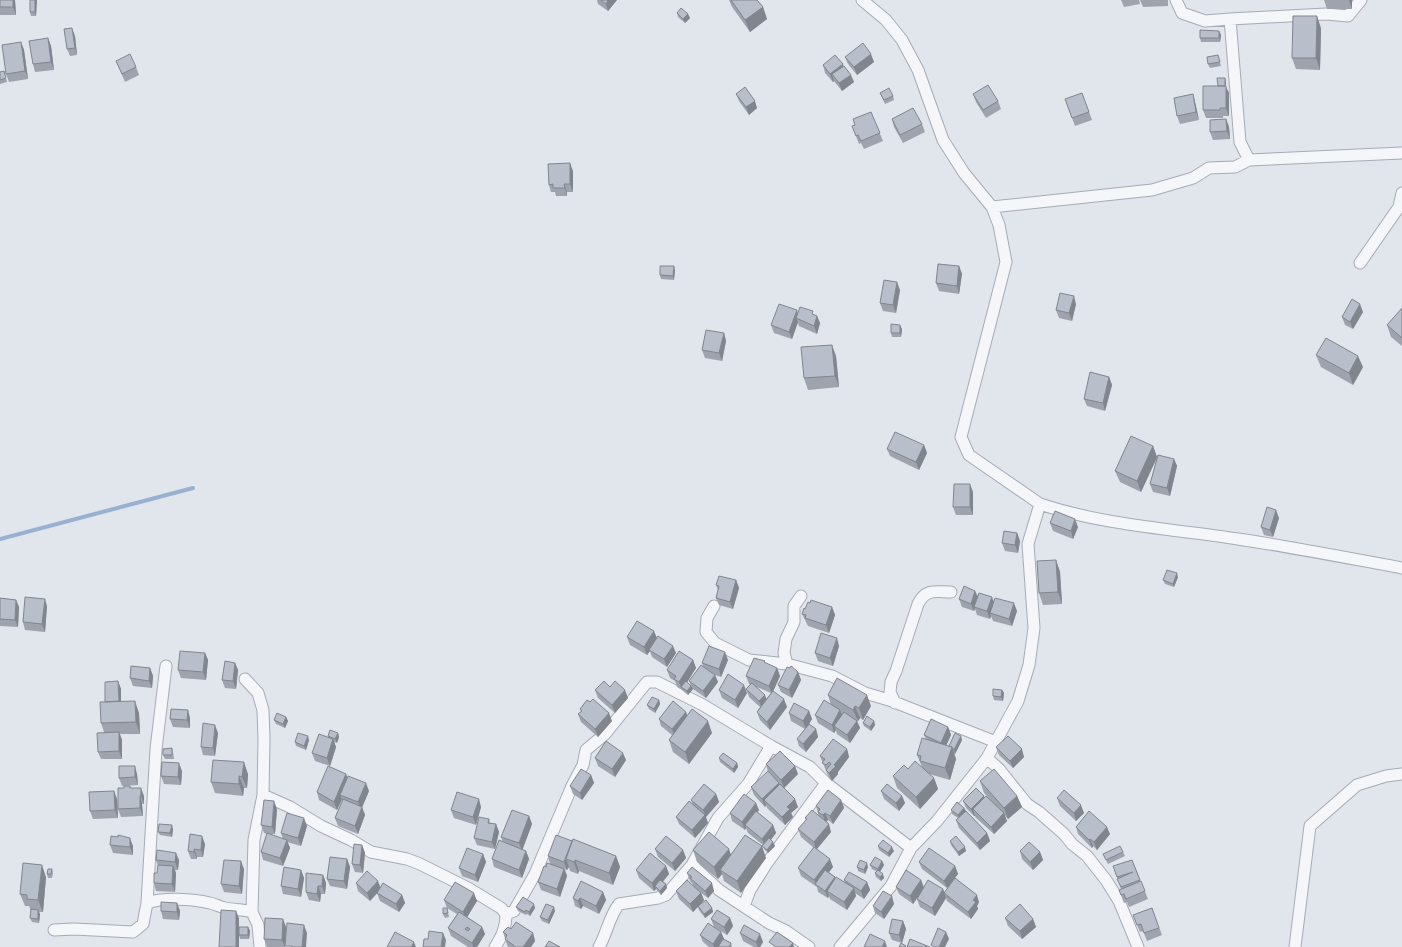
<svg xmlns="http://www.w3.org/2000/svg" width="1402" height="947" viewBox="0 0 1402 947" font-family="'Titillium Web',sans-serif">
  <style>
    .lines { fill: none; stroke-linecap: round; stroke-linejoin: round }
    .stream { stroke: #99b1d0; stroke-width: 4 }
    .minor-casing { stroke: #a5abb7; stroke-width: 13 }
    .minor { stroke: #f5f6f9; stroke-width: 11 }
    .wall { fill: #9ea3ae; fill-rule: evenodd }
    .shaded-wall { fill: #81858d }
    .building { fill: #b8beca; stroke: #81858d; fill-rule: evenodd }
  </style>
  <rect width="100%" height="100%" fill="#e1e5ec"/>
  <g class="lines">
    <!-- stream -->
    <path class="stream" d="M0,539l193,-51"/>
    <defs>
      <path id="minor" d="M862,0l24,20 16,20 16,30 25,70 21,33 28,34 7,18 7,37 -45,175 8,18 71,49
        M1176,0l6,13 23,8 25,-2
        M1249,160l-9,-18 -10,-123 96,-5 22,2 13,-16
        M992,207l160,-17 41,-12 16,-10 26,-1 14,-7 153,-7
        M1360,263l39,-56 3,-14
        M714,606l-7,12 -1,14 9,11 34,17 38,4 45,12 33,17 24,7 107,42
        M787,664l-3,-11 2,-14 8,-17v-16l7,-10
        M245,679l13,14 5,17 1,29 -1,56 -9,45 -2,72
        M895,703l-5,-11 1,-10 5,-11 22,-67c8,-16 18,-12 33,-12
        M987,758l12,11 28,35 12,8 25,22 8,10 15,12 19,24 13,21 19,46
        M263,795l27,12 31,19 30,14 20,12 36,7 13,5 48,24 33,20 5,6c0,14 -4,22 -11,33
        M692,865l27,25 50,33 17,8 23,16
        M147,903l9,-154 10,-83
        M744,906l6,-16 17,-27 59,-80
        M506,914l8,-3 21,-37 37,-88 11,-21 3,-15 19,-16 42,-52h10l46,23 68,41 39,21 16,16 85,65
        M54,930l20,-1 59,3 10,-8 4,-21c16,-6 46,-4 63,0 5,1 10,4 15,5 9,2 18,1 27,4l6,13 2,22
        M599,947c8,-14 10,-30 20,-43l39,-6 8,-3 26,-30 26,-47 30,-34 23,-38
        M840,947l51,-61 20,-38 26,-27 50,-63 31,-57 11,-36 5,-37 -6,-84 12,-40c63,21 132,25 198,35 55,8 109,19 164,29
        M1295,947l15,-121 47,-41 29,-9 16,-2"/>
    </defs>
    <!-- minor casing -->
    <use href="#minor" class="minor-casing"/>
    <!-- minor -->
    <use href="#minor" class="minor"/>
  </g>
  <!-- wall -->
  <path class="wall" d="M0,0h15l1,15h-16z
    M37,0l-1,16h-5l-1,-4z
    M597,0h20l-9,11 -10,-7z
    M729,0h28l6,7 4,12 -17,13 -18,-25z
    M1121,0h18l1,4 -16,3z
    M1140,0h28v6l-25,1z
    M1324,0h28v9h-25z
    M677,13l11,1 2,4 -5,5 -7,-6z
    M1321,28l-1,42 -24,-1 -4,-11z
    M1219,31l2,4 -1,7h-19l-1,-4z
    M75,36l2,19 -7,1 -3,-7z
    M48,38l3,8 3,24 -19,2 -2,-8z
    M21,42l3,8 4,29 -19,3 -3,-8z
    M1218,55l3,11 -11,2 -2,-4z
    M845,57l29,5 -17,13 -9,-11z
    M116,61l20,6 3,8 -14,7z
    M823,65l20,1 11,16 -12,9 -8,-10 -1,1 -8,-9z
    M4,71l3,11 -7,2v-12z
    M1225,78l1,4v5l3,6v23h-6v2h-17l-3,-8 15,-24z
    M880,93l13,3 1,4 -9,4z
    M1082,93l10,27 -17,6 -10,-27z
    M736,94l21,14 -8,7 -10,-14z
    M973,94l25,7 3,8 -15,9 -10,-16z
    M1193,94l2,8 4,18 -19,4 -3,-8z
    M871,112l12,29 -19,8 -3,-6 -2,1 -7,-18 3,-1z
    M892,119l30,5 3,8 -22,11 -9,-16z
    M1226,119l3,8 1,12 -17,1 -3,-8z
    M573,171v21h-6v4h-11l-1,-4h-4l-2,-7z
    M959,266l3,8 -3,20 -20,-3 -3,-8z
    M675,270l-1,10 -13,-1 -1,-4z
    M900,290l-4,23 -13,-2 -3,-8z
    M1076,304l-4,17 -13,-3 -3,-8z
    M1402,308v38l-11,-9 -4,-12z
    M1363,312l-10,17 -8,-4 -3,-8z
    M798,314l16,1 3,1 3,7 -3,11 -18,-8 -1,-4 -6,17 -18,-6 -3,-8z
    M902,329l-1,8h-9l-1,-4z
    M724,333l2,8 -4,20 -17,-3 -3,-8z
    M1316,355l47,12 -10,18 -32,-18z
    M836,356l3,31 -31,3 -4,-12z
    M1109,377l3,8 -7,26 -18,-5 -3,-7z
    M924,445l3,8 -8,17 -29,-14 -3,-7z
    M1153,446l4,11 17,2 3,7 -7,30 -17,-4 -3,-8 7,-26 -16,34 -21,-10 -5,-11z
    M973,492v23h-17l-3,-8z
    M1279,518l-6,19 -9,-2 -3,-8z
    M1050,523l28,4 -5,12 -20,-8z
    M1017,533l3,8 -2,12 -13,-2 -3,-8z
    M1056,560l4,12 2,32 -19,1 -4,-12z
    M1178,577l-4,10 -9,-3 -2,-4z
    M736,580l3,8 -6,21 -14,-4 -3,-7 2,-8 -2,-5z
    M975,591l3,5 15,6 24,9 -5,15 -19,-5 -2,-5 -1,3 -13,-4 -2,-6 -1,2 -12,-4 -3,-8z
    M0,598l16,2 3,7 -1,20 -18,-1z
    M47,606l-2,26 -20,-2 -2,-8z
    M832,607l3,8 -6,18 -21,-7 -6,-12z
    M627,637l30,1 19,15 -9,14 -15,-10 -2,-6 -3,4 -17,-10z
    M839,646l-6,20 -15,-5 -3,-8z
    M205,653l3,7 -2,20 -25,-2 -3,-8z
    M693,660l3,8 -9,14 4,3 -2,-4 14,-15 -1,-3 26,-3 -7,17 -6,-2 3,7 -12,16 -13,-9 -5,6 -5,-4 -1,-1 -5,-3 -2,-6 -5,-3 -3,-8z
    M765,661v2l12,5 3,8 -7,15 14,16 -17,23 -10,-10 -3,-8 3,-5 -11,-10 -3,-8 4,-5h-1l-3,-8zM757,687l14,6 -5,6z
    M235,663l3,7 -2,19 -11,-1 -3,-8z
    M150,668l3,8 -1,12 -19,-2 -3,-8z
    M798,672l3,8 -9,18 -11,-6 -3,-7z
    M118,681l3,8v12l18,12 1,21h-20l2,6v19h-21l-3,-7 6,-20 -3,-9 4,-21z
    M610,687l18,11 -13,15 -17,-15 -3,-8z
    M719,690l28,3 -9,15 -16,-10z
    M1002,690l2,3 -1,8 -9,-1 -1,-4z
    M828,695l43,11 -8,14 -3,-2 -2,3h-1l3,7 -10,15 -13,-9 -1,-4 -2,3 -16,-10 -3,-8 16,-10z
    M659,700l1,4 -5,9 -6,-4 -2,-4z
    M580,709l32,12 -14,16 -17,-15 -3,-8 3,-2z
    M809,711l3,8 -3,5 7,5 2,8 -12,15 -7,-6 -2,-7 8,-10 -14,-8 -2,-8z
    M686,712l1,4 25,17 -23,31 -16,-12 -4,-12 3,-5 -11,-9 -2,-7z
    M286,717l2,4 -3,7 -9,-4 -2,-4z
    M190,718v10l-17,-1 -3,-8z
    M874,721l1,4 -4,6 -7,-5 -1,-3z
    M948,727l3,8 -5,11h3l13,-6 -7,14h-1l2,5 -6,21 -21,-6 5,4 4,11 -18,20 -23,-21 -4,-12 15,-7 14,-2 -5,-12 9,-16 -2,-4z
    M218,733l-3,23 -12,-1 -2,-8z
    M338,733l1,4 -2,6 -3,-1 2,5 -6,19 -15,-5 -3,-8 17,-15 -1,-2z
    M309,740l-3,10 -10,-4 -1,-4z
    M996,747l28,10 -11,11 -14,-13z
    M172,748l1,4 1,7h-9l-2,-4z
    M847,749l2,8 -11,15v2l-6,7 -3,-3 -9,-22z
    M595,758l31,2 -11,17 -17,-11z
    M719,758l18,5 1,4 -4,6 -14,-11z
    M766,764l32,10 -14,14 -16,-16z
    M182,771l-1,14 -17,-1 -3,-8z
    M137,774l1,11 -16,1 -3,-8z
    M248,774l-1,14h-3l-1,8 -28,-3 -4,-11z
    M346,774l1,3 22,14 -7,16 3,8 -7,19 -20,-8 -3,-8 7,-17v-2l-5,11 -18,-10 -2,-8z
    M591,775l3,8 -12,17 -9,-6 -3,-8z
    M980,781l37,15 5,11 -14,12 -4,-4 3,6 -13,13 -19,-17v-1h-1l-8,-8 -3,-7 21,-4 11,8 -11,-12z
    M779,783l19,24 -7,6 2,4 -8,8 -18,-17 -1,-3 -1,2 -11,-12 -3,-8z
    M130,786l1,2 13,8v8h-2l1,12 -22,1 -3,-8 6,-21z
    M114,791l3,8 1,19 -25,1 -3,-8z
    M881,791l21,5 3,7 -6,8 -15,-12z
    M716,794l3,8 -13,15 2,6 -13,15 -16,-14 -3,-7 17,-12 -2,-5z
    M1057,798l27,15 -8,8 -16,-15z
    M841,800l3,8 -11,16 -5,-4 -2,2 5,10 -14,17 16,18 -4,5 6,5v1l10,5 -1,-3 23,2 3,8 -6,9 -9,-6 1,3 -9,14 -17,-11 -1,-3 -1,2 -10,-6 -1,-5 -16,-11 -3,-8 16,-20 -13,-11 -3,-8 8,-9 -1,-2 14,-1 -3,-11z
    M481,807l-5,18 -22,-7 -3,-8z
    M964,808l2,3 21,22 3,8 -10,9 -21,-22 -3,-8 2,-2 -6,-4 -1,-4z
    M277,809l-2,25h-8l16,5 -2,-6 26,-7 -6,20 -14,-4 3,6 -7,18 -20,-6 -2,-8 6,-18 -3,-1 -3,-8z
    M759,810l-2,3 16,12 3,8 -5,7 2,2 2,4 -7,7 -4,-4 -1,-4 -15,-12 -2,-5 -1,2 -13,-9 -2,-8z
    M529,816l3,8 -10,26 4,1 3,8 -7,19 -28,-11 -2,-8 11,-17 -2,-5z
    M489,819l1,4 6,1 3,8 -4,17 -18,-4 -3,-7z
    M1076,827l34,7 -13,16 -4,-4 -1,2 -14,-14z
    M173,829l-1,8 -12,-2 -2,-3z
    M572,841l44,15 4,11 -7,18 -34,-14 -1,3 -8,-3 -1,-4 -2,3 -2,-1 2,7 -7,21 -19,-7 -3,-8 8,-15 4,-3 -2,-8z
    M950,841l16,10 -7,5 -8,-11z
    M205,844l-2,13h-6v2h-6l-3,-8z
    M110,845l23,1v9l-20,-2z
    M362,845l3,8 -2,20 -8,-1 -3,-8z
    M878,846l16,5 -5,6 -10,-7z
    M655,849l28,1 3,8 -11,13 -17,-14z
    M693,850l38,4 35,4 -25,35 -17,-12 -2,-7 -4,5 -21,-17z
    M1020,851l20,1 3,8 -10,10 -11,-11z
    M1123,852l2,4 -17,8 -5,-10z
    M483,854l3,8 -8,20 -16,-6 -3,-8z
    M347,859l3,8 -3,22 -17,-3 -3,-7z
    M156,860h23l-1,10h-3l1,3 -1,19 -19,-1 -2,-8 3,-10 1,-7z
    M1132,860l16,39 -19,8 -2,-5 -3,1 -2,-5 -3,-8 2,-1 -8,-23z
    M882,861l2,4 -4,7 4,6 -3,3 -5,-4 -1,-4 1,-2 -4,-2 -2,-4z
    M919,862l36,4 3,8 -11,14 -25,-19z
    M666,866l3,8 -6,8 3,2 1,4 -6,7 -5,-6 -2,2 -15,-13 -3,-8z
    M857,867h11l-3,7 -7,-3z
    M52,869l1,4 -1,5h-4l-1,-4z
    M244,869l-2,25 -18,-2 -3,-8z
    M301,870l3,8 -3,19 -18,-3 -2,-8z
    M687,873l27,18 -6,7 -7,-5 3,7 -3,3 11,5 1,4 -8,6 -6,-8 -1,-3 -5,5 -14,-13 -3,-8 17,-6 -1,-2 -2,-2z
    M323,875l3,8 -1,11h-4l-1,8 -11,-2 -3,-8z
    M46,877l-3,35h-4l1,2 -1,9 -7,-1 -2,-4 1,-7 -2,-5h-4l-5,-12z
    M921,880l3,8 -11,16 -14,-10 -3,-7z
    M356,883l24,4 22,8 3,8 -6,9 -19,-11 -3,-8 -7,8 -12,-10z
    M943,889l2,4 34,9 -2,4 1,3 -7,10 -24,-18 -1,-3 -11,18 -15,-9 -3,-8z
    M603,892l3,8 -7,14 -16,-8 -2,3 -6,-3 -2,-8z
    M444,900l33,1 -10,16 15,10 3,7 -8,13h-9l-17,-11 -3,-8 9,-14 -10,-6 2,9 -4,1 -2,-4 4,-6z
    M177,903l3,8 -1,9 -16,-1 -2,-8z
    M894,904l-10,15 -9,-6 -2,-7z
    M516,907l19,1 -5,8 -3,-2 -1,1 -8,-4z
    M1152,908l10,27 -15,6 -4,-10 -3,1 -7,-17z
    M555,911l-6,13 -7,-3 -2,-4z
    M730,918l3,8 -6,9 -13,-8 -3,-8z
    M1005,918l28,1 3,8 -14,12 -14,-13z
    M903,921l3,8 -4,14 -10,-3 -3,-7z
    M248,927l2,4 -1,8h-9l-1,-4z
    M286,927l-1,20h-18l-3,-8z
    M511,929l22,4 2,8 -4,6h-23l-3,-8v-1l-2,-6z
    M721,932l3,7 7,4 1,4h-23l-6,-5 -3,-7z
    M740,933l23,9 -3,5h-6l-11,-6z"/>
  <!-- shaded-wall -->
  <path class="shaded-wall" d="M13,0h2l1,15 -3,-8z
    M35,0h2l-1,16 -1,-4z
    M608,0h9l-9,11 -2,-7z
    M1349,0h3v9z
    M763,7l4,12 -17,13 -5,-12z
    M688,14l2,4 -5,5 -2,-4z
    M1317,16l4,12 -1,42 -4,-12z
    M72,28l3,8 2,19 -2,-7z
    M1219,31l2,4 -1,7 -1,-4z
    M48,38l3,8 3,24 -3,-8z
    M21,42l3,8 4,29 -3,-8z
    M871,54l3,8 -17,13 -3,-8z
    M843,64l2,8 -13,2 2,7 -1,1 -3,-8z
    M851,75l3,7 -12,9 -3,-8z
    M1225,78l1,4v5l3,6v23l-3,-8z
    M1193,94l2,8 4,18 -3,-8z
    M755,101l2,7 -8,7 -3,-8z
    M1226,119l3,8 1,12 -3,-8z
    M570,163l3,8v21l-3,-8z
    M564,184l3,8v4z
    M674,266l1,4 -1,10 -1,-4z
    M959,266l3,8 -3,20 -2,-8z
    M897,282l3,8 -4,23 -3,-8z
    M1074,296l2,8 -4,17 -3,-8z
    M1360,304l3,8 -10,17 -3,-7z
    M797,310l2,8h-3l2,4 -6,17 -3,-7z
    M817,316l3,7 -3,11 -3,-8z
    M900,325l2,4 -1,8 -1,-4z
    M724,333l2,8 -4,20 -3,-8z
    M832,345l4,11 3,31 -4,-11z
    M1358,356l5,11 -10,18 -4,-12z
    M1109,377l3,8 -7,26 -2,-8z
    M924,445l3,8 -8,17 -3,-8z
    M1153,446l4,11 -16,35 -4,-11z
    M1174,459l3,7 -7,30 -3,-8z
    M970,484l3,8v23l-3,-8z
    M1276,510l3,8 -6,19 -3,-7z
    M1075,519l3,8 -5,12 -2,-8z
    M1017,533l3,8 -2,12 -3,-8z
    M1056,560l4,12 2,32 -4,-12z
    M1177,573l1,4 -4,10 -1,-3z
    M736,580l3,8 -6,21 -3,-7z
    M975,591l3,8 -4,8 1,2 -1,2 -3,-7z
    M992,597l3,8 -5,8 1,3 -1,3 -3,-8z
    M45,599l2,7 -2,26 -3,-8z
    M16,600l3,7 -1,20 -3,-7z
    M1014,603l3,8 -5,15 -3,-7z
    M832,607l3,8 -6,18 -3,-8z
    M654,631l3,7 -8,12 1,1 -3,4 -3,-8z
    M837,638l2,8 -6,20 -3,-8z
    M673,646l3,7 -9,14 -3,-8z
    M725,652l3,8 -7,17 -2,-8z
    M205,653l3,7 -2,20 -3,-8z
    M693,660l3,8 -13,21 -2,-2 1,3 -3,-8z
    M235,663l3,7 -2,19 -3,-8z
    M150,668l3,8 -1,12 -3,-7z
    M777,668l3,8 -8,18 -3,-8z
    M798,672l3,8 -9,18 -3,-8z
    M715,675l3,7 -12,16 -3,-7z
    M118,681l3,8v21l-2,-8z
    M744,685l3,8 -9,15 -3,-8z
    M691,686l2,3 -5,6 -1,-4z
    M625,690l3,8 -13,15 -3,-8z
    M1002,690l2,3 -1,8 -2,-4z
    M765,695l3,8 -6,6 -3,-8z
    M867,695l4,11 -8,14 -4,-12z
    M784,699l3,8 -17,23 -3,-8z
    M659,700l1,4 -5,9 -1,-4z
    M135,701l4,12 1,21 -4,-12z
    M855,706l5,12 -2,3 -5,-11z
    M188,710l2,8v10l-3,-8z
    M840,710l3,8 -9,8 2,4 -2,3 -2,-8z
    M809,711l3,8 -6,10 -3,-8z
    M686,712l3,8 -14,17 -3,-8z
    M609,713l3,8 -14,16 -3,-8z
    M286,717l2,4 -3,7 -2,-4z
    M708,721l4,12 -23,31 -4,-12z
    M857,721l3,7 -10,15 -3,-8z
    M874,721l1,4 -4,6 -1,-4z
    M215,725l3,8 -3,23 -2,-8z
    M948,727l3,8 -7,15 -3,-7z
    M816,729l2,8 -12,15 -3,-8z
    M119,732l3,8v19l-3,-8z
    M338,733l1,4 -2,6 -2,-4z
    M308,736l1,4 -3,10 -2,-4z
    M961,736l1,4 -7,14 -1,-4z
    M333,739l3,8 -6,19 -3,-8z
    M952,747l4,12 -6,21 -5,-12z
    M847,749l2,8 -11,15v2l-6,7 -3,-8 5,-8z
    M1022,749l2,8 -11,11 -3,-7z
    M623,753l3,7 -11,17 -3,-8z
    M244,762l4,12 -1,14 -5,-11z
    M179,763l3,8 -1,14 -3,-8z
    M737,763l1,4 -4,6 -1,-4z
    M135,766l2,8 1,11 -3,-8z
    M795,766l3,8 -14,14 -3,-8z
    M346,774l3,8 -9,13 2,4 -5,11 -3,-8z
    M591,775l3,8 -12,17 -2,-7z
    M239,776l5,12 -1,8 -4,-12z
    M934,778l4,11 -18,20 -4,-12z
    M366,783l3,8 -8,19 -3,-8z
    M779,783l2,8 -17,9 2,5 -1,2 -3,-8z
    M141,788l3,8v8l-3,-8z
    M114,791l3,8 1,19 -3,-8z
    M716,794l3,8 -13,15 -3,-7z
    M140,796l2,8 1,12 -3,-8z
    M902,796l3,7 -6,8 -3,-8z
    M984,796l3,8 -14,5 2,7h-1l-3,-7z
    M1017,796l5,11 -14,12 -4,-11z
    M479,799l2,8 -5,18 -3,-8z
    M795,799l3,8 -7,6 2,4 -8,8 -3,-8 5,-10z
    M841,800l3,8 -11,16 -3,-8z
    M274,801l3,8 -2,25 -3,-7z
    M756,803l3,7 -12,17 -2,-2 1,3 -1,2 -3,-8z
    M1081,805l3,8 -8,8 -2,-8z
    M362,807l3,8 -7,19 -3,-8z
    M964,808l2,3 -7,8 -1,-4z
    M825,813l3,7 -3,3 -2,-8z
    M1004,813l3,8 -13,13 -3,-7z
    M705,815l3,8 -13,15 -3,-8z
    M529,816l3,8 -10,27 -3,-8z
    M304,818l3,8 -6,20 -3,-8z
    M496,824l3,8 -4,17 -3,-7z
    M829,824l2,8 -15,18 -2,-8z
    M172,825l1,4 -1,8 -2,-4z
    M773,825l3,8 -11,14 -3,-8z
    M1107,827l3,7 -13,16 -3,-8z
    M987,833l3,8 -10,9 -3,-7z
    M202,836l3,8 -2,13 -2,-7z
    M130,838l3,8v9l-3,-8z
    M1090,839l3,7 -1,2 -3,-8z
    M287,840l3,8 -7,18 -3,-8z
    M773,842l2,4 -7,7 -1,-3z
    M362,845l3,8 -2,20 -3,-8z
    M762,846l4,12 -25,35 -4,-12z
    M892,847l2,4 -5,6 -1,-4z
    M965,847l1,4 -7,5 -1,-4z
    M194,849l3,8v2l-3,-7z
    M729,849l4,12 -13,9 2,4 -4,5 -4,-12z
    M683,850l3,8 -11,13 -3,-8z
    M526,851l3,8 -7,19 -3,-8z
    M1040,852l3,8 -10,10 -3,-8z
    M176,853l3,7 -1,10 -3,-8z
    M483,854l3,8 -8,20 -3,-7z
    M616,856l4,11 -7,18 -4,-12z
    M347,859l3,8 -3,22 -3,-8z
    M566,859l3,8 -2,3 -3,-8z
    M830,859l3,8 -15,19 -2,-2 -2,-4z
    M575,860l4,11 -1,3 -4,-12z
    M241,861l3,8 -2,25 -3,-8z
    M882,861l2,4 -5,8 -1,-4z
    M867,863l1,4 -3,7 -1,-4z
    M42,865l4,12 -3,35 -5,-12z
    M173,866l3,7 -1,19 -3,-8z
    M666,866l3,8 -12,14 -2,-2 1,3 -2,2 -2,-8z
    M955,866l3,8 -11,14 -3,-7z
    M564,869l3,7 -7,21 -3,-8z
    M301,870l3,8 -3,19 -3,-8z
    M883,874l1,4 -3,3 -1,-4z
    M323,875l3,8 -1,11 -3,-8z
    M835,877l2,7 -10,7 2,5 -1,2 -3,-7z
    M921,880l3,8 -11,16 -3,-8z
    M378,881l3,8 -11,12 -3,-8z
    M867,882l3,8 -6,9 -3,-8z
    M712,883l2,8 -6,7 -3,-7z
    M666,884l1,4 -6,7 -1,-4z
    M318,886l3,8 -1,8 -3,-8z
    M854,888l2,8 -9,14 -3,-8z
    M943,889l3,9 -11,18 -3,-8z
    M603,892l3,8 -7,14 -3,-8z
    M474,893l3,8 -11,18 -3,-7z
    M701,893l3,7 -11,12 -3,-8z
    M402,895l3,8 -6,9 -3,-8z
    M977,895l2,7 -2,4 1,3 -7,10 -3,-7 5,-12z
    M892,896l2,8 -10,15 -3,-7z
    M580,898l3,8 -2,3 -3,-8z
    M177,903l3,8 -1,9 -2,-8z
    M534,904l1,4 -5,8 -1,-4z
    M554,907l1,4 -6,13 -1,-4z
    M712,908l1,4 -8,6 -1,-4z
    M38,910l2,4 -1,9 -1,-4z
    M236,911l3,7v29h-3z
    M730,918l3,8 -6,9 -3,-8z
    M283,919l3,8 -1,20 -3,-7z
    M1033,919l3,8 -14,12 -2,-8z
    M903,921l3,8 -4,14 -3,-8z
    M304,925l3,8 -1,14h-4z
    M248,927l2,4 -1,8 -1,-4z
    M482,927l3,7 -8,13h-4l-1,-4z
    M721,932l3,7 -5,8h-5l-1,-3z
    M946,932l3,7 -4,8h-6z
    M443,933l3,7 -1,7h-4z
    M533,933l2,8 -4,6h-8z
    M760,934l3,8 -3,5h-2l-2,-5z
    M885,941l2,6h-5z
    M414,942l2,5h-5z
    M793,943l1,4h-5z"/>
  <!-- building -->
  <path class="building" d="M0,0h13v7h-13z
    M30,0h5v12h-5z
    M601,0h7l-2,4z
    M731,0h26l6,7 -18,13z
    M681,8l7,6 -5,5 -6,-6z
    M1293,16h24l-1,42h-24z
    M72,28l3,20 -8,1 -3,-20z
    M1200,30l19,1v7h-19z
    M48,38l3,24 -18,2 -4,-23z
    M21,42l4,29 -19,3 -4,-29z
    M863,43l8,11 -17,13 -9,-10z
    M130,54l6,13 -14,7 -6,-13z
    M835,55l8,9 -13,10 -7,-9z
    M1218,55l2,7 -12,2 -1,-7z
    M844,66l7,9 -12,8 -7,-9z
    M4,71l2,7 -6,2v-8z
    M1217,78h8v8h-7z
    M988,85l10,16 -15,9 -10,-16z
    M1203,86h23v22h-6v2h-17z
    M745,87l10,14 -9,6 -10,-13z
    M889,88l4,8 -9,4 -4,-7z
    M1082,93l7,19 -17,6 -7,-19z
    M1193,94l3,18 -19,4 -3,-18z
    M913,108l9,16 -22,11 -8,-16z
    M871,112l9,21 -19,8 -3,-6 -2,1 -4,-10 3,-1 -2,-6z
    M1226,119l1,12 -17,1v-12z
    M570,163v21h-6l1,4h-12v-4l-4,1 -1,-21z
    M938,264l21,2 -2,20 -21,-3z
    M660,266h14l-1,10 -13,-1z
    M884,280l13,2 -4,23 -13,-2z
    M1060,293l14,3 -5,17 -13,-3z
    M1352,299l8,5 -10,18 -8,-5z
    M779,304l18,6 -8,22 -18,-7z
    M800,307l13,4 -1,3 5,2 -3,10 -18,-8z
    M1402,308v30l-15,-13z
    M891,324l9,1v8h-9z
    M706,330l18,3 -5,20 -17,-3z
    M1326,338l32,18 -9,17 -33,-18z
    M832,345l3,31 -31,2 -3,-31z
    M1090,372l19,5 -6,26 -19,-4z
    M895,432l29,13 -8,17 -29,-13z
    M1131,436l22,10 -16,35 -22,-10z
    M1158,455l16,4 -7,29 -17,-4z
    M954,484h16v23h-17z
    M1267,507l9,3 -6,20 -9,-3z
    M1055,511l20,8 -4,12 -21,-8z
    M1004,531l13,2 -2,12 -13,-2z
    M1056,560l2,32 -19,1 -2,-32z
    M1167,570l10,3 -4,11 -10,-4z
    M719,576l17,4 -6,22 -14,-4 3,-12 -3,-1z
    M964,586l11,5 -4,13 -12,-5z
    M979,593l13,4 -5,14 -13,-4z
    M25,597l20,2 -3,25 -19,-2z
    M0,598l16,2 -1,20 -15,-1z
    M995,598l19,5 -5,16 -19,-6z
    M811,600l21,7 -6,18 -21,-7 1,-3 -4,-1 2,-6 1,1 3,-7 2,1z
    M637,621l17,10 -10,16 -17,-10z
    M821,633l16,5 -7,20 -15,-5z
    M658,636l15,10 -9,13 -15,-9z
    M709,646l16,6 -6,17 -17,-6z
    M180,651l25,2 -2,19 -25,-2z
    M679,651l14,9 -14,22 -5,-3 2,-3 -9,-6z
    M754,658l11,3 -1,1 13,6 -8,18 -23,-10z
    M225,661l10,2 -2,18 -11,-1z
    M701,665l14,10 -12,16 -14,-10z
    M131,666l19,2 -1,13 -19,-3z
    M791,666l7,6 -9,18 -11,-5 9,-18 3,1z
    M728,674l16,11 -9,15 -16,-10z
    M837,678l30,17 -8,13 -4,-2 -2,4 -25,-15z
    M118,681l1,20 -14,1v-20z
    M604,681l6,6 5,-6 10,9 -13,15 -17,-15z
    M686,681l5,5 -4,5 -6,-4z
    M752,683l13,12 -6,6 -13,-12z
    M993,689l9,1 -1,7 -8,-1z
    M773,691l11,8 -17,23 -10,-10z
    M652,697l7,3 -5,9 -7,-4z
    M593,699l16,14 -14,16 -17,-15 4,-3 -2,-2 7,-9 3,2z
    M824,700l16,10 -8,15 -17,-10z
    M135,701l1,21 -35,1 -1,-21z
    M673,701l13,11 -14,17 -13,-10z
    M794,703l15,8 -6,10 -14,-8z
    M171,709l17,1 -1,10 -17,-1z
    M692,709l16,12 -23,31 -16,-12z
    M844,712l13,9 -10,14 -13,-9z
    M277,713l9,4 -3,7 -9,-4z
    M867,716l7,5 -4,6 -7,-4z
    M931,719l17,8 -7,16 -17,-8z
    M203,723l12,2 -2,23 -12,-1z
    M809,724l7,5 -13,15 -6,-5z
    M330,730l8,3 -3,6 -7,-3z
    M119,732v19l-21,1 -1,-19z
    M298,733l10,3 -4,10 -9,-4z
    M955,733l6,3 -7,14 -2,-3 -3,-1z
    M319,734l14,5 -6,19 -15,-5z
    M1008,736l14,13 -12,12 -14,-14z
    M922,738l30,9 -7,21 -25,-7 1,-5 -4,-1z
    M833,739l14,10 -13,16 2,1 -7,7 -3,-3 5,-6 -2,-2 -3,3 -4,-2 3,-4 -5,-3z
    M606,741l17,12 -11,16 -17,-11z
    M172,748v7h-9v-6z
    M780,751l15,15 -14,14 -15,-16z
    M723,753l14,10 -4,6 -14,-11z
    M213,760l31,2 -2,15 -3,-1v8l-28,-2z
    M915,761l19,17 -18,19 -23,-21 11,-11 4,4z
    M162,762l17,1 -1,14 -17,-1z
    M119,766h16v11l-16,1z
    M328,766l18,8 -12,28 -17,-10z
    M581,769l10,6 -11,18 -10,-7z
    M994,769l23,27 -13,12 -24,-27z
    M768,771l11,12 -17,16 -11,-12z
    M348,776l18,7 -8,19 -18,-7z
    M704,784l12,10 -13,16 -12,-10z
    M780,784l15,15 -8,8 3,2 -8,8 -18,-17z
    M887,784l15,12 -6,7 -15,-12z
    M124,786h6v2h11v8h-1v12l-22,1v-21h6z
    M976,788l8,8 -13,13 -8,-8z
    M828,790l13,10 -11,16 -5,-3 -2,2 -5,-3 2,-3 -4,-3z
    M1064,790l17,15 -7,8 -17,-15z
    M114,791l1,19 -25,1 -1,-19z
    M457,792l22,7 -6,18 -22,-7z
    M744,794l12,9 -14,19 -12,-9z
    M986,796l18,17 -13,14 -18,-18z
    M343,799l19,8 -7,19 -20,-8z
    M264,800l10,1 -2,26 -11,-2z
    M689,801l16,14 -13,15 -16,-13z
    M957,802l7,6 -6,7 -7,-5z
    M512,810l17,6 -10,27 -18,-6z
    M812,810l17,14 -15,18 -16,-13 9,-10 -2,-1z
    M756,811l17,14 -11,14 -17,-14z
    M966,811l21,22 -10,10 -21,-23z
    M1089,811l18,16 -13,15 -4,-3 -1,1 -13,-13z
    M287,813l17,5 -6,20 -17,-5z
    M479,817l10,2 -1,4 8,1 -4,18 -18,-4z
    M159,824l13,1 -2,8 -12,-1z
    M709,832l20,17 -15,18 -21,-17z
    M267,833l20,7 -7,18 -19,-6z
    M190,834l12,2 -1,14 -7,-1v3l-6,-1z
    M118,835l12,3v9l-20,-2 1,-9 7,1z
    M556,835l16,6 -8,21 -16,-6z
    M745,835l17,11 -25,35 -17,-11z
    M666,836l17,14 -11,13 -17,-14z
    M956,836l9,11 -7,5 -8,-11z
    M769,838l4,4 -6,8 -5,-4z
    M573,839l43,17 -7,17 -34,-13 -1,2 -8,-3z
    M499,840l27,11 -7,19 -27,-11z
    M883,840l9,7 -4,6 -10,-7z
    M1029,842l11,10 -10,10 -10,-11z
    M354,844l8,1 -2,20 -8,-1z
    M1120,846l3,6 -17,8 -3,-6z
    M814,847l16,12 -16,21 -16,-12z
    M467,848l16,6 -8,21 -16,-7z
    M929,848l26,18 -11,15 -25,-19z
    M157,850l19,3 -1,9 -19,-2z
    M650,853l16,13 -14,17 -16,-13z
    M330,857l17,2 -3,22 -17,-2z
    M875,857l7,4 -4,8 -8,-4z
    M224,860l17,1 -2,25 -18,-2z
    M860,860l7,3 -3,7 -7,-3z
    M1132,860l8,20 -19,7 -4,-8 16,-7 -16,5 -4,-11z
    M23,863l19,2 -4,35 -11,-1v-4l-7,-1z
    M547,863l17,6 -7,20 -19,-7 6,-16 2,1z
    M158,865l15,1 -1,18 -18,-1v-10h3z
    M284,867l17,3 -3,19 -17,-3z
    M692,867l20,16 -7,8 -15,-13 2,-1 -5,-4z
    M48,869h4l-1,5h-4z
    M825,870l10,7 -10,14 -10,-7z
    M878,870l5,4 -3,3 -5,-4z
    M906,870l15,10 -11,16 -14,-9z
    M367,871l11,10 -11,12 -11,-10z
    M849,872l18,10 -6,9 -17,-11z
    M306,873l17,2 -1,11h-4l-1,8 -11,-2z
    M836,877l18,11 -10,14 -17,-11z
    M955,878l22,17 -4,5 3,2 -8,10 -24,-19z
    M660,880l6,4 -6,7 -5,-5z
    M687,880l14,13 -11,11 -14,-13z
    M928,880l15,9 -11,19 -15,-9z
    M581,881l22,11 -7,14 -16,-8 -2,3 -5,-3z
    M1141,881l4,10 -19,8 -2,-5 -3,1 -2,-5z
    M455,882l19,11 -11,19 -19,-12z
    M383,883l19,12 -6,9 -19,-11z
    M883,891l9,5 -11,16 -8,-6z
    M523,897l11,7 -5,8 -3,-2 -1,2 -9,-5z
    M706,900l6,8 -8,6 -6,-8z
    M161,902l16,1v9l-16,-1z
    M546,904l8,3 -6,13 -8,-3z
    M1020,904l13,15 -13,12 -15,-13z
    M443,908h4l1,5 -5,1z
    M1152,908l7,20 -15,5 -3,-9 -4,1 -4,-10z
    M31,909l7,1v9l-8,-1z
    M221,910l15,1v36h-17z
    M717,910l13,8 -6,9 -13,-8z
    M459,912l23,15 -10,16 -24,-15zM467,927l3,2 -2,2 -3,-2z
    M265,918l18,1 -1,21 -18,-1z
    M892,919l11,2 -4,14 -10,-2z
    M516,922l17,11 -10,14h-7l-11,-8 2,-4 -4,-3 5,-5 3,2z
    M287,923l17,2 -2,22h-10v-1h-7z
    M708,923l13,9 -8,12 -13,-9z
    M744,925l16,9 -4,8 -16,-9z
    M239,927h9v8h-9z
    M938,928l8,4 -7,15h-5l-3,-2z
    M429,931l14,2 -2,14h-18l1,-8h4z
    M395,932l19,10 -3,5h-24z
    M777,932l16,11 -4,4h-13l-7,-5z
    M870,934l15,7 -3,6h-18z
    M723,939l8,4 -2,4h-11z
    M910,939l20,8h-23z
    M549,941l11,6h-15z
    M901,943l5,3 -1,1h-6z"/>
</svg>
